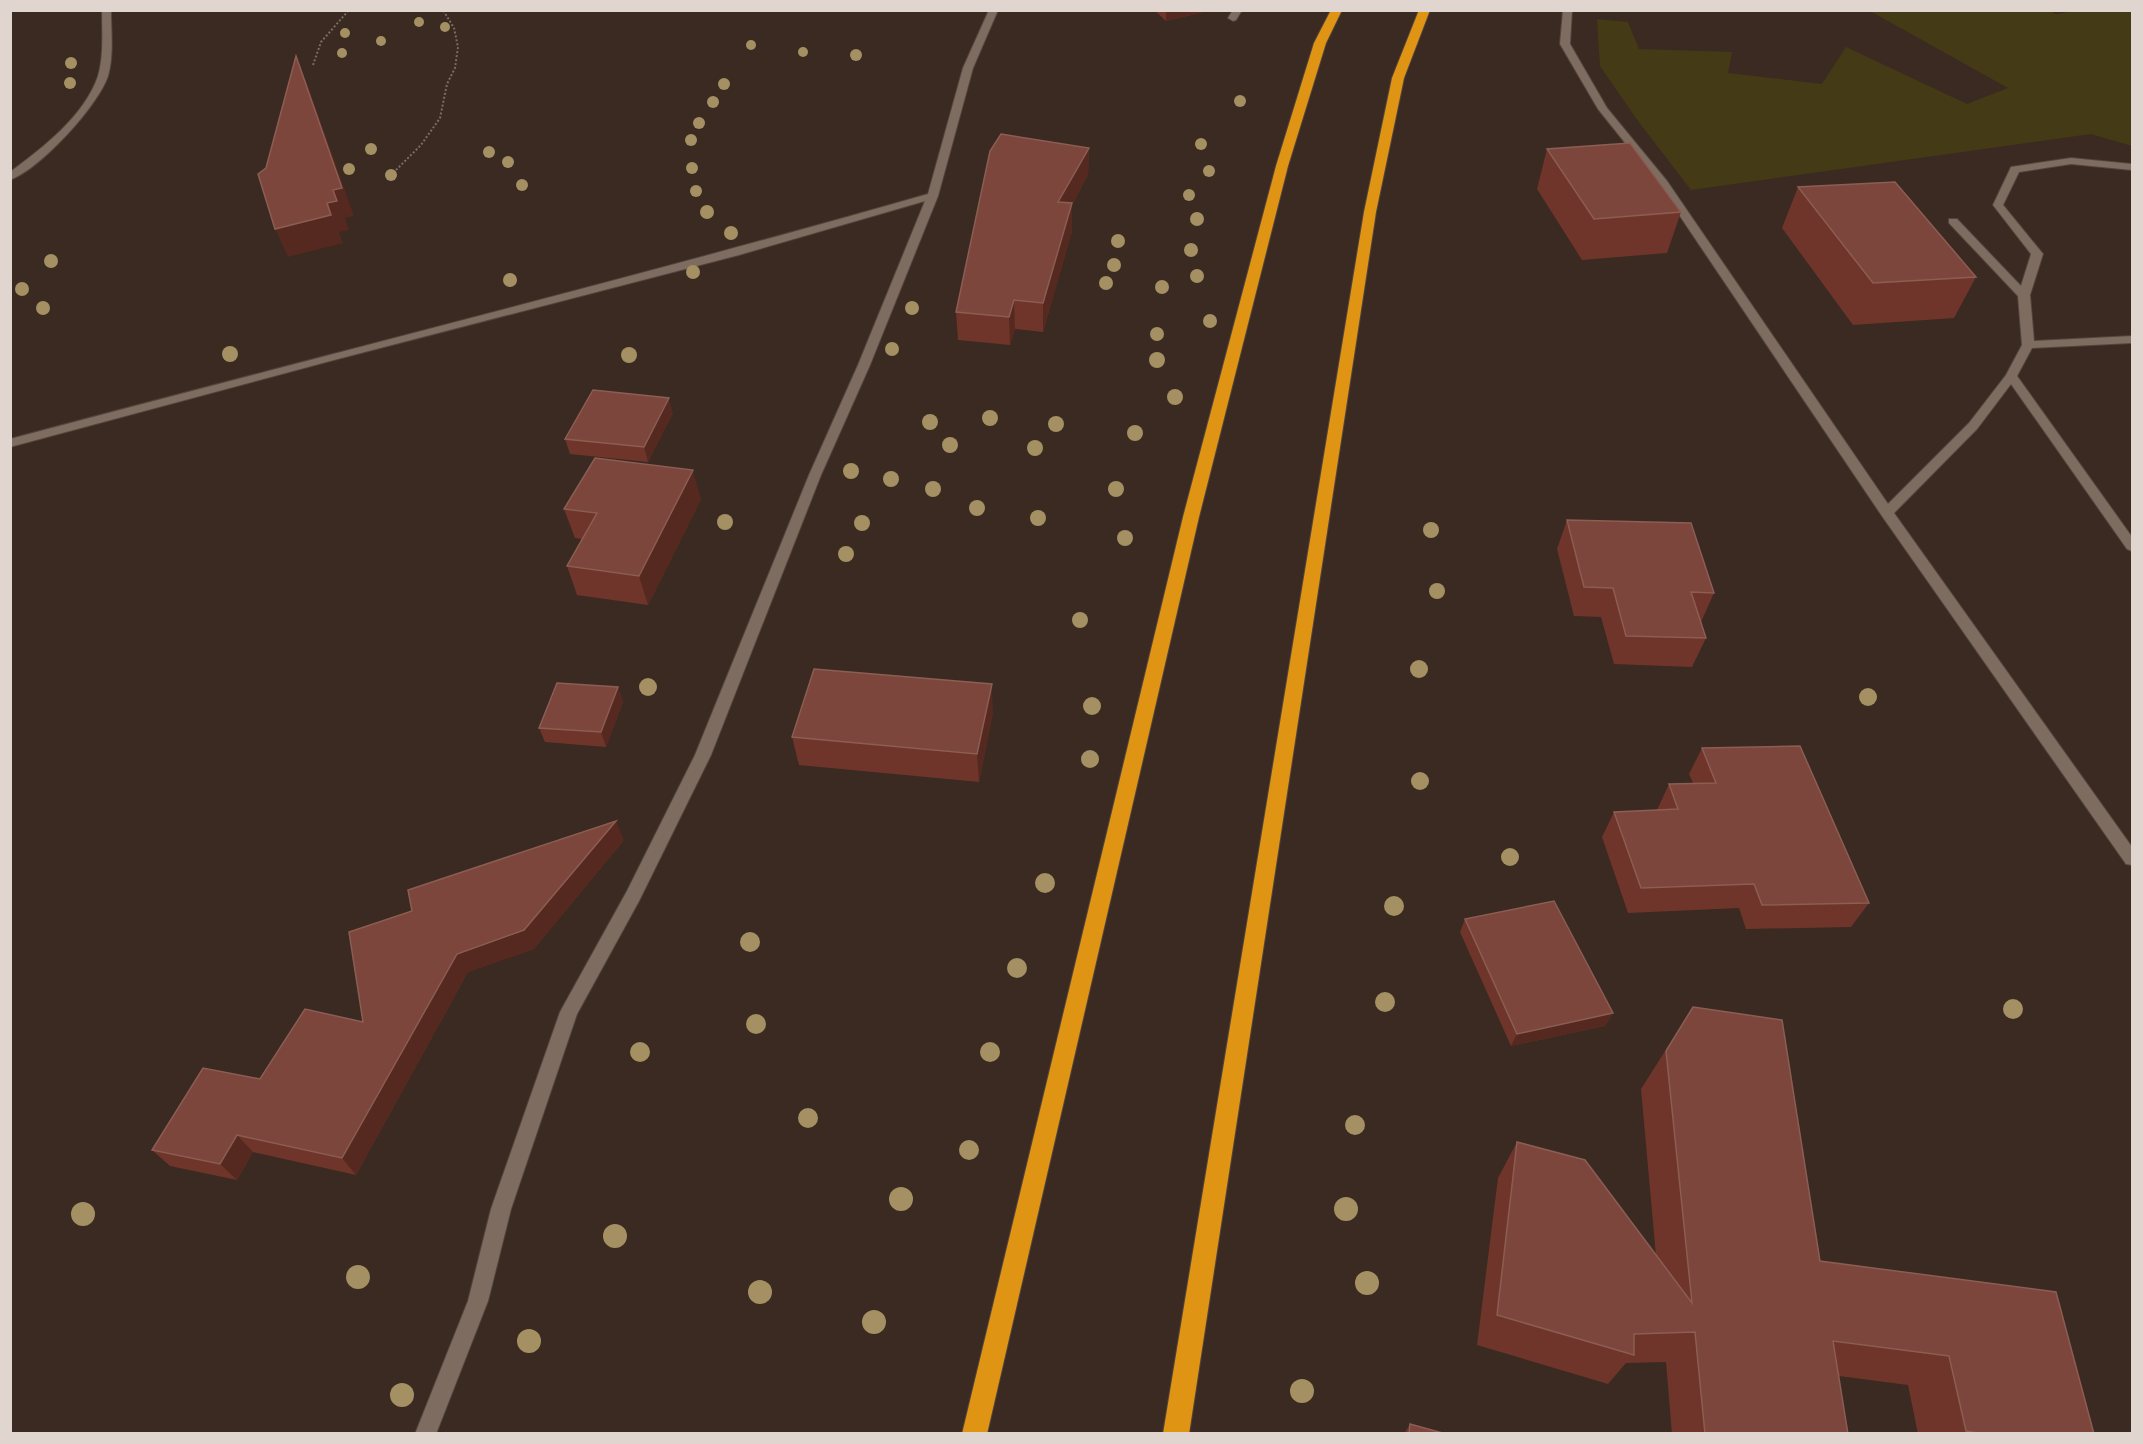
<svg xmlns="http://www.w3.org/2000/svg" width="2143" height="1444" viewBox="0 0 2143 1444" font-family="Manrope,sans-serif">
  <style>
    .green { fill: #453a16 }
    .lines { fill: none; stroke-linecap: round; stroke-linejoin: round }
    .minor-casing { stroke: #53453d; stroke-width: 2 }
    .highway-casing { stroke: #53453d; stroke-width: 2 }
    .path { stroke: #7a6c64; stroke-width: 2; stroke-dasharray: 2 2; stroke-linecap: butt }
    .minor { fill: #7f6c61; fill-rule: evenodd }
    .highway { fill: #df9414; fill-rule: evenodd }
    .tree { fill: #a49062 }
    .wall { fill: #6f352a }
    .shaded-wall { fill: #55291f }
    .building { fill: #7c463c; stroke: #8b5d53; stroke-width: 1.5 }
  </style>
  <rect width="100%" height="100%" fill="#3a2a21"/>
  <!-- green -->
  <path class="green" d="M2050,11l6,3 20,-3h56v135l-41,-12 -400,56 -53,-69 -38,-55 -3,-47 31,3 11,27 93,3 -4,21 94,11 24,-37 121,57 41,-16 -138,-77z"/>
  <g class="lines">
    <defs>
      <path id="minor" d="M102,10h9c0,22 3,45 -3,66 -10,30 -68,93 -98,104v-8c33,-24 75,-57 88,-96 6,-21 4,-44 4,-66z
        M989,10h9l-25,58 -35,128 -68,169 -49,110 -110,280 -72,146 -62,113 -66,195 -23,92 -52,133h-21l53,-133 23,-92 69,-197 67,-121 68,-136 114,-280 49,-110 67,-164 -186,54 -405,105 -324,87v-8c306,-82 614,-158 918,-245l35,-126z
        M1233,10h9l-6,10 -3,1 -5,-3z
        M1563,10h9l-2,34 37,64 60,73 221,323 81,-81 37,-48 16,-30 -4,-49 -69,-73v-4h8l64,67 10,-32 -38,-49 18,-38 60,-9 61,6v6l-61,-6 -52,8 -16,33 40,49 -13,41 4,46 98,-5v7l-100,5 -15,28 115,161v14l-5,-2 -116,-165 -34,45 -83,84 238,334v18l-6,-1 -244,-348 -223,-331 -61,-76 -38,-65z"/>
      <path id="highway" d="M1331,10h11l-16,33 -38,123 -89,351 -212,917h-25l221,-917 93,-351 38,-123z
        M1419,10h11l-26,68 -28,134 -187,1222h-26l201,-1222 28,-134z"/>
    </defs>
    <!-- minor casing -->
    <use href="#minor" class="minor-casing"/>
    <!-- highway casing -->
    <use href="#highway" class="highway-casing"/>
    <!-- path -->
    <path class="path" d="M313,65l8,-23 28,-32
      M396,170l25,-25 19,-27 7,-34 8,-16 3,-21 -4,-19 -11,-18"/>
    <!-- minor -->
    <use href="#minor" class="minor"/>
    <!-- highway -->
    <use href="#highway" class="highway"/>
  </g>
  <!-- trees -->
  <g class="tree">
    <circle cx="419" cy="22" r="5"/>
    <circle cx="445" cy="27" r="5"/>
    <circle cx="345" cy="33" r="5"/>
    <circle cx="381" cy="41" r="5"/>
    <circle cx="751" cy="45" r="5"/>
    <circle cx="803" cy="52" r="5"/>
    <circle cx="342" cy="53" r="5"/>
    <circle cx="856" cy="55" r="6"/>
    <circle cx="71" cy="63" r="6"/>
    <circle cx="70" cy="83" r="6"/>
    <circle cx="724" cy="84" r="6"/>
    <circle cx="1240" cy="101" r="6"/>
    <circle cx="713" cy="102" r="6"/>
    <circle cx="699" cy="123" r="6"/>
    <circle cx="691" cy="140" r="6"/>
    <circle cx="1201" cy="144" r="6"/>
    <circle cx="371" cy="149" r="6"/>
    <circle cx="489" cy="152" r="6"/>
    <circle cx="508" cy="162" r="6"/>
    <circle cx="692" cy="168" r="6"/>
    <circle cx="349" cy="169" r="6"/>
    <circle cx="1209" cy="171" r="6"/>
    <circle cx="391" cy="175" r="6"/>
    <circle cx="522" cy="185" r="6"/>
    <circle cx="696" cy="191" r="6"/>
    <circle cx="1189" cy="195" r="6"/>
    <circle cx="707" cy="212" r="7"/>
    <circle cx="1197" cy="219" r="7"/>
    <circle cx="731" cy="233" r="7"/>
    <circle cx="1118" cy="241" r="7"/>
    <circle cx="1191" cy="250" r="7"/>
    <circle cx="51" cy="261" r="7"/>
    <circle cx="1114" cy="265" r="7"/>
    <circle cx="693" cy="272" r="7"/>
    <circle cx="1197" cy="276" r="7"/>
    <circle cx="510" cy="280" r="7"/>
    <circle cx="1106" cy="283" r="7"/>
    <circle cx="1162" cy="287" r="7"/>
    <circle cx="22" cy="289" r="7"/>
    <circle cx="43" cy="308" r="7"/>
    <circle cx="912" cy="308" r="7"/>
    <circle cx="1210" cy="321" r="7"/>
    <circle cx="1157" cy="334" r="7"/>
    <circle cx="892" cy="349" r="7"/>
    <circle cx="230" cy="354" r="8"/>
    <circle cx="629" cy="355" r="8"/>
    <circle cx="1157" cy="360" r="8"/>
    <circle cx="1175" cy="397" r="8"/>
    <circle cx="990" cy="418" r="8"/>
    <circle cx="930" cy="422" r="8"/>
    <circle cx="1056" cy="424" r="8"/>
    <circle cx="1135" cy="433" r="8"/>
    <circle cx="950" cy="445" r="8"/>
    <circle cx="1035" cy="448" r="8"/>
    <circle cx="851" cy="471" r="8"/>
    <circle cx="891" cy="479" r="8"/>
    <circle cx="933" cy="489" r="8"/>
    <circle cx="1116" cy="489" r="8"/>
    <circle cx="977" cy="508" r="8"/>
    <circle cx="1038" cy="518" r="8"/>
    <circle cx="725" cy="522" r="8"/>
    <circle cx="862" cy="523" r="8"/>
    <circle cx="1431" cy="530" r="8"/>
    <circle cx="1125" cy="538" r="8"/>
    <circle cx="846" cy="554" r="8"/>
    <circle cx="1437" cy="591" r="8"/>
    <circle cx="1080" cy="620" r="8"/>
    <circle cx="1419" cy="669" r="9"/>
    <circle cx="648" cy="687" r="9"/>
    <circle cx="1868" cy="697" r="9"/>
    <circle cx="1092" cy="706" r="9"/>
    <circle cx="1090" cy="759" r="9"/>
    <circle cx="1420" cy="781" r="9"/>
    <circle cx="1510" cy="857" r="9"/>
    <circle cx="1045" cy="883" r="10"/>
    <circle cx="1394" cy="906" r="10"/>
    <circle cx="750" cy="942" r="10"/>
    <circle cx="1017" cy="968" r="10"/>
    <circle cx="1385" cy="1002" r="10"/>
    <circle cx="2013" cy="1009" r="10"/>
    <circle cx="756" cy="1024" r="10"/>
    <circle cx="640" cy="1052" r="10"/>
    <circle cx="990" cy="1052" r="10"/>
    <circle cx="808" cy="1118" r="10"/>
    <circle cx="1355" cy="1125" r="10"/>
    <circle cx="969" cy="1150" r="10"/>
    <circle cx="901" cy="1199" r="12"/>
    <circle cx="1346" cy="1209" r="12"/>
    <circle cx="83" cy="1214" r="12"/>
    <circle cx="615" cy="1236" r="12"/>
    <circle cx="358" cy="1277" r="12"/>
    <circle cx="1367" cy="1283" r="12"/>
    <circle cx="760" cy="1292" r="12"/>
    <circle cx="874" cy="1322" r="12"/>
    <circle cx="529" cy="1341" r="12"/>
    <circle cx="1302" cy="1391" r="12"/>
    <circle cx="402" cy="1395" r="12"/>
  </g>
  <!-- wall -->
  <path class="wall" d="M1154,10h58l-46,11z
    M1089,148l-1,27 -16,30v26l-29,101 -28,-3 -5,16 -52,-5 -2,-28z
    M1547,149l134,63 -14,41 -85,7 -45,-71z
    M1798,187l178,90 -22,41 -101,7 -71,-97z
    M673,413l-25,49 -78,-8 -5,-15z
    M701,499l-53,106 -71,-10 -10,-29 15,-27 -7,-1 -11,-29z
    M1567,520l147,73 -13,29 5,16 -14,29 -78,-3 -13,-47 -27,-1 -17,-67z
    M618,687l5,15 -17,45 -61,-5 -6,-14z
    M993,712l-14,70 -180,-17 -7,-28z
    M1702,748l167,155 -18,24 -105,2 -7,-21 -111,5 -26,-76 12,-25 43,-2 12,-26 24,-1 -4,-9z
    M624,840l-90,109 -66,23 -112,203 -103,-23 -16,28 -67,-14 -18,-16 108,-71 103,-57z
    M1465,919l148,94 -8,13 -94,20 -51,-114z
    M1693,1007l127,254 274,173h-176l-10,-49 -69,-9 9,58h-176l-6,-72 -40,1 -18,21 -131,-39 21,-167 19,-36 139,114 -15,-167z
    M1410,1424l36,10h-42z"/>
  <!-- shaded-wall -->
  <path class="shaded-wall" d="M1166,10h46l-46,11z
    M296,56l11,27 47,133 -9,2 4,12 -10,2 4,11 -55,14 -13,-28 58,-39z
    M1089,148l-1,27 -16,30v26l-29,101v-29l15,-101z
    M1014,300l1,29 -5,16 -1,-28z
    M669,398l4,15 -25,49 -4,-15z
    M693,470l8,29 -53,106 -9,-29z
    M992,684l1,28 -14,70 -2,-28z
    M618,687l5,15 -17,45 -5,-15z
    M616,821l8,19 -90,109 -66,23 -112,203 -14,-17 115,-204z
    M1613,1013l-8,13 -94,20 6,-12z
    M237,1135l16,17 -16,28 -17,-16z"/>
  <!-- building -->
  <path class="building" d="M296,56l46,132 -9,2 4,11 -10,2 4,12 -56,14 -17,-55 8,-6z
    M1001,134l88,14 -31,54 14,1 -29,100 -29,-3 -5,17 -53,-5 34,-161z
    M1630,143l51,69 -87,7 -47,-70z
    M1895,182l81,95 -103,6 -75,-96z
    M593,390l76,8 -25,49 -79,-8z
    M595,458l98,12 -54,106 -72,-10 30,-53 -33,-4z
    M1567,520l124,3 23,70 -23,-1 15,46 -80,-2 -13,-48 -29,-1z
    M814,669l178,15 -15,70 -185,-17z
    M557,683l61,4 -17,45 -62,-4z
    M1800,746l69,157 -107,2 -8,-21 -113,4 -27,-76 64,-3 -9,-25 47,-1 -14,-35z
    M616,821l-92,109 -67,24 -115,204 -105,-23 -17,29 -68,-14 51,-82 57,11 45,-70 58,13 -14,-90 63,-21 -4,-21z
    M1554,901l59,112 -96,21 -52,-115z
    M1693,1007l89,13 38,241 236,31 38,142h-111l-17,-3 -17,-75 -116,-15 15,93h-143l-10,-102 -61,2v21l-137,-40 20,-173 68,18 107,143 -26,-252z
    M1410,1424l36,10h-37z"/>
  <!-- border -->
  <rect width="2143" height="1444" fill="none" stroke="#e0d5cf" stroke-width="24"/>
</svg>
